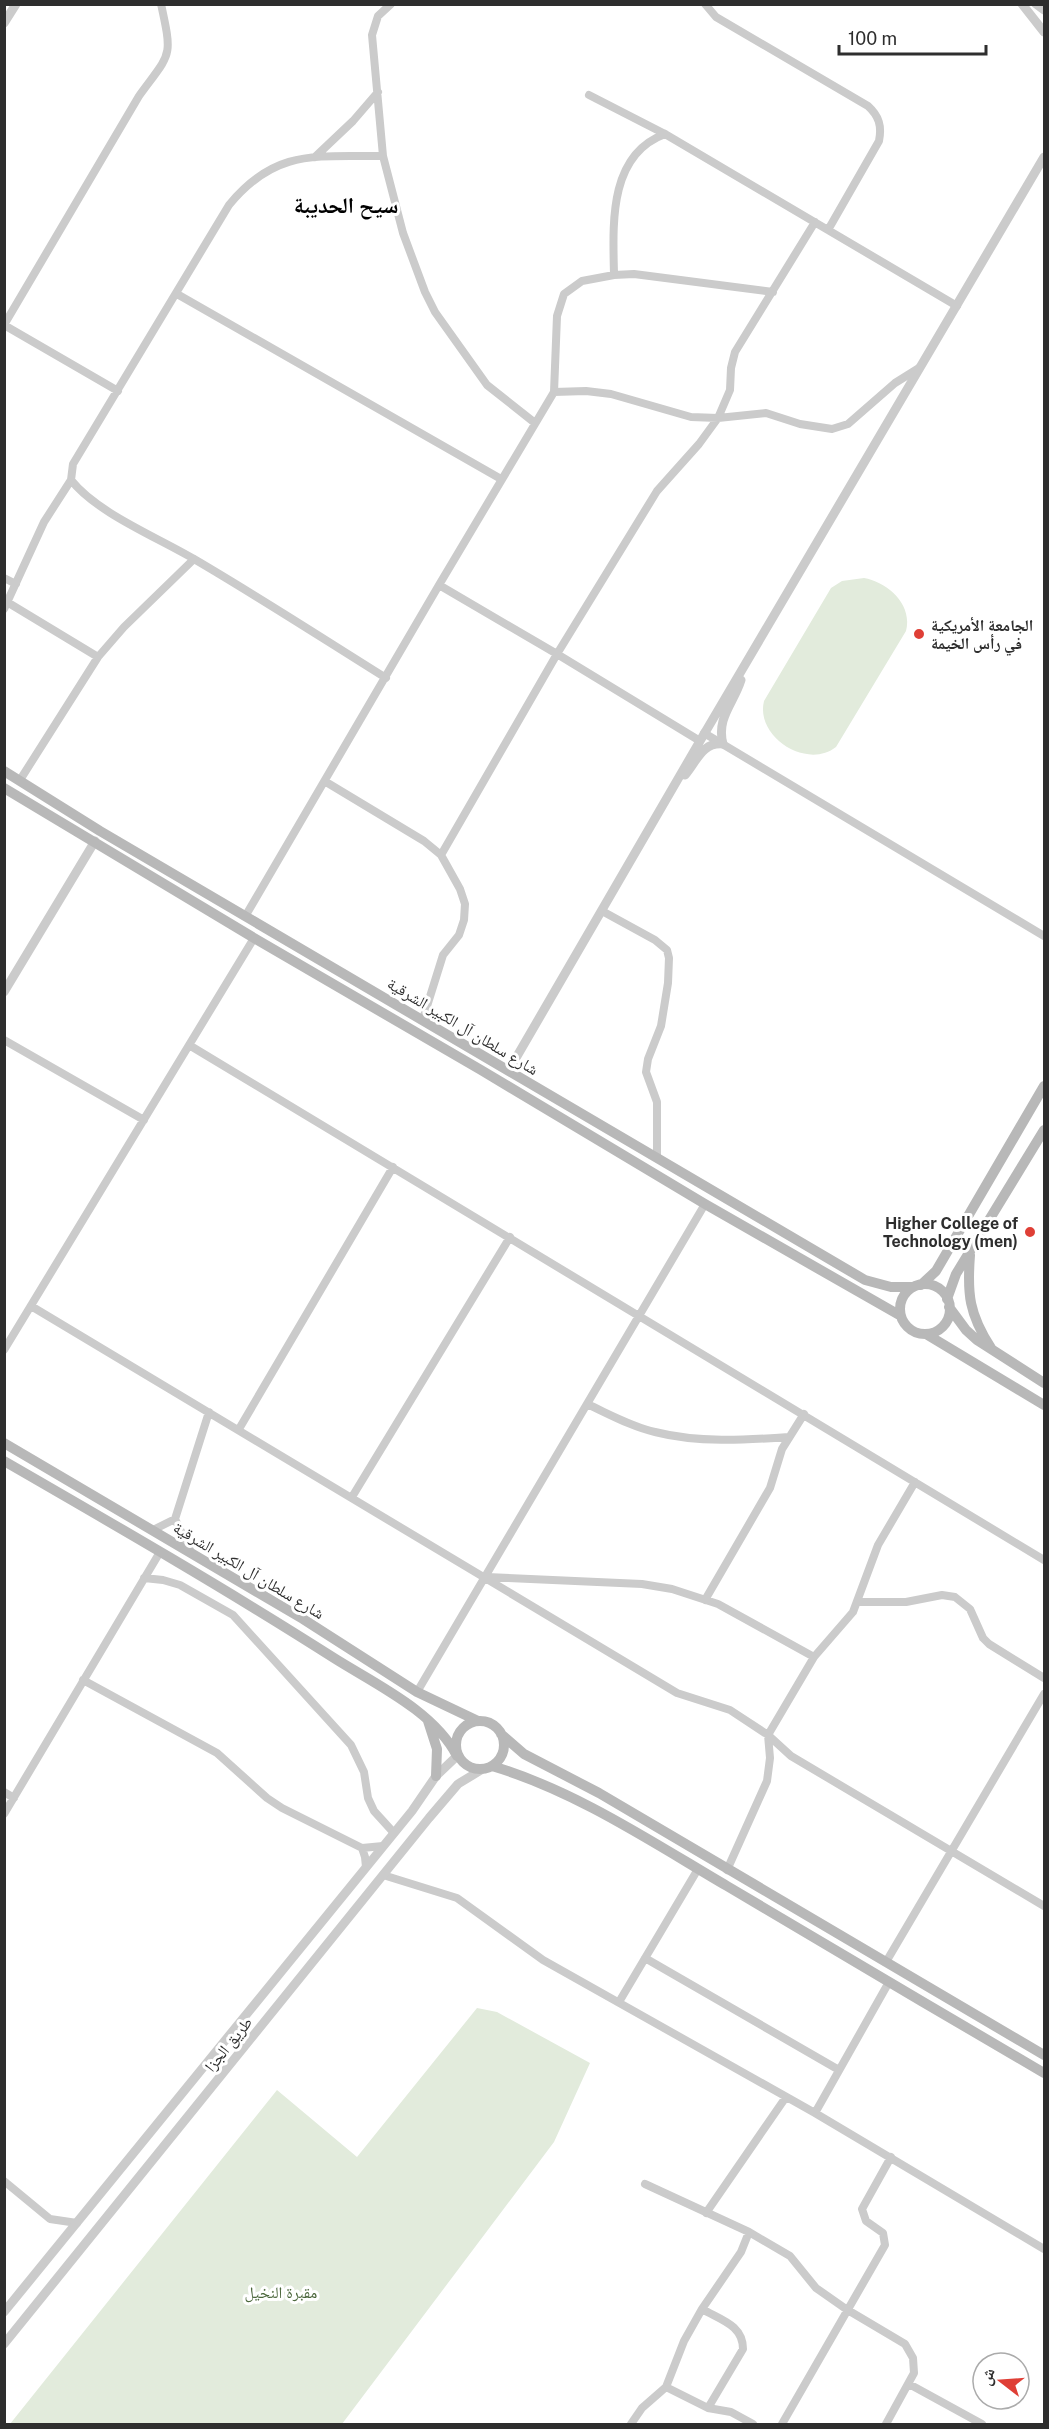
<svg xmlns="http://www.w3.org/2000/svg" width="1049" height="2429" viewBox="0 0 1049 2429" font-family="'Public Sans','Noto Naskh Arabic',sans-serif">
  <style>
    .green { fill: #e2ebdc }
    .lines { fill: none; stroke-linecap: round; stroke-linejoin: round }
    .minor { stroke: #cbcbcb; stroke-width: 8 }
    .tertiary { stroke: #cbcbcb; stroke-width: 9 }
    .secondary { stroke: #b8b8b8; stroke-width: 10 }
    .poi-dot { fill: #df3f36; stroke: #fff; stroke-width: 2 }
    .labels { text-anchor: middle; stroke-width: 6; stroke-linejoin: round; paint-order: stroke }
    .poi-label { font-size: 16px; font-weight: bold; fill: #2e2e2e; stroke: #fff; text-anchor: start }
    .street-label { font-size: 16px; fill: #2e2e2e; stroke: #fff }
    .park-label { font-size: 16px; fill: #4c683d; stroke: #fff }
    .district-label { font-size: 22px; font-weight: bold; fill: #000; stroke: #fff }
  </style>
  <rect width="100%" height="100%" fill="#fff"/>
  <!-- green -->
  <path class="green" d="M864,578c23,4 49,26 42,53l-70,116c-29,23 -81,-10 -72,-46l67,-113 11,-7z
    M477,2008l20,4 93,51 -36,79 -212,282h-332l267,-334 80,67z"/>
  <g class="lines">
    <!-- minor -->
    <path class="minor" d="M391,4l-13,12 -6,19 11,121 20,77 22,59 10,20 52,73 48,38
      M705,4l11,13 152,89c11,10 14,20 11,35l-51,89
      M589,95l76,39 292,172
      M315,157l38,-36 25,-29
      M614,275c-1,-50 -6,-120 51,-141
      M177,294l324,185
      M4,325l135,-229c32,-44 34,-37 22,-92
      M4,325l114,66
      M554,392l32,-1 25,3 80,23 27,1 48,-5 34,11 32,5 16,-5 47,-41 24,-15
      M71,480c26,33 86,57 123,79 65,38 128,79 192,119
      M4,578l12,6
      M439,585l118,69 143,87
      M7,602l91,55
      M4,609l40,-87 27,-42 2,-16 156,-259c47,-57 87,-48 154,-49
      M704,733l340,203
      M20,780l78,-123 26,-30 70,-68
      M326,782l98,59 17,14 19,34 5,15 -1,16 -5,15 -16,20 -20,64
      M441,855l116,-201 100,-163 42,-47 19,-26 12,-28 1,-22 4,-16 80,-130
      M602,911l53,29 12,10 2,8 -1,25 -7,43 -13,33 -2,13 11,30v56
      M246,915l193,-330 115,-193 3,-76 7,-22 18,-13 32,-6 20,-1 139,18
      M4,1040l140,80
      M189,1045l855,515
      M31,1306l646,387 53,17 38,25 23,21 253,150
      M4,1350l250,-412
      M587,1404c22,10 45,23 68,28 43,11 90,8 134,5
      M239,1429l154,-262
      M352,1497l158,-260
      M153,1530l22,-11
      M191,1552l-16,-33 34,-107
      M487,1577l155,7 30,5 46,15 96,53
      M144,1578l19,2 17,5 53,30 118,130 13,27 4,26 6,13 20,22
      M705,1600l65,-112 12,-39 22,-35
      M859,1602h47l36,-7 13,2 15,12 13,29 6,6 55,34
      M83,1680l134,73 50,45 15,10 80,40 21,-2
      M417,1692l288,-488
      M4,1792l10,6
      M4,1814l156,-262
      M362,1848l3,9 1,10
      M727,1870l40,-89 3,-23 -2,-23 46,-78 39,-45 25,-67 37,-63
      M383,1875l74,23 86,62 272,153 229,136
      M645,1958l194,112
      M886,1962l158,-268
      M619,2002l79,-133
      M815,2113l74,-131
      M4,2181l46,38 27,4
      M645,2184l104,48 41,24 26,32 30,21 59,35 8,14 1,15 -28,51
      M706,2213l80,-116
      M702,2309c19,11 41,16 41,40l-35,59
      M909,2384l73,40
      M666,2387l42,21 23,4 22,12
      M631,2424l11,-16 24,-21 18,-46 18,-32 39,-57 8,-20
      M782,2424l103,-179 -2,-12 -17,-12 -4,-12 29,-52"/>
    <!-- tertiary -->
    <path class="tertiary" d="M1022,4l22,28
      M1036,4l8,6
      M4,23l12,-19
      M685,775c12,-14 17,-33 38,-31 -7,-26 11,-41 18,-64
      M4,992l91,-151
      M509,1070l191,-329 344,-584
      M4,2312l408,-501 24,-35 21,-20
      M4,2344l425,-526 29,-34 23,-14"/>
    <!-- secondary -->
    <path class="secondary" d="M4,771l96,60 765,449 26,7h22
      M4,788l250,150 227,132 224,134 196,112
      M970,1255c-3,39 -1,59 21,93
      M900 1309a25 25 0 1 1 50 0a25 25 0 1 1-50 0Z
      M921,1285l15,-14 108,-185
      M947,1299l9,-25 88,-144
      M949,1307l17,23 11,10 67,43
      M926,1334l118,71
      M4,1443l299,176 114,73 61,29
      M4,1461c111,64 222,128 330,197 41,26 100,53 123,98
      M456 1745a24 24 0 1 1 48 0a24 24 0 1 1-48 0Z
      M428,1721l9,28 -1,27
      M501,1734l23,20 75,39 445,262
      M492,1766c84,25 160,76 235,120 106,63 211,125 317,187"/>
  </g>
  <!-- markers -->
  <g class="poi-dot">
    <circle cx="919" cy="634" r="6"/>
    <circle cx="1030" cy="1232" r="6"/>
  </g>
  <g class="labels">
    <!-- poi labels -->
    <g class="poi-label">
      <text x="931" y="631">الجامعة الأمريكية<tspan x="931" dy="18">في رأس الخيمة</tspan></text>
      <text x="1018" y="1229" text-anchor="end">Higher College of<tspan x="1018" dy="18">Technology (men)</tspan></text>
    </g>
    <!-- street labels -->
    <g class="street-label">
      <text transform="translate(463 1026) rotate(31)" y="6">شارع سلطان آل الكبير الشرقية</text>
      <text transform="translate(249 1570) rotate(31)" y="6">شارع سلطان آل الكبير الشرقية</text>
      <text transform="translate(228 2044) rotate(-51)" y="6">طريق الجزا</text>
    </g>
    <!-- park labels -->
    <g class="park-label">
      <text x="281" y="2298">مقبرة النخيل</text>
    </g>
    <!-- district labels -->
    <g class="district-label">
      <text x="346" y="213">سيح الحديبة</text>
    </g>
  </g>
  <!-- border -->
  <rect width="1049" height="2429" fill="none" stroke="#2e2e2e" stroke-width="12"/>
  <!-- north arrow -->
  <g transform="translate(1001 2381) rotate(287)"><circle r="28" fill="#ffffff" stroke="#ababab" stroke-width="1.5"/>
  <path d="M0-4.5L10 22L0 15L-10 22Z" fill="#df3f36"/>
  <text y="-9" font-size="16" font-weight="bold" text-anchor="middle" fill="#2e2e2e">ش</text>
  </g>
  <!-- scale -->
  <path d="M839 45v9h147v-9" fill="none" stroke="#2e2e2e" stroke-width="3"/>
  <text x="848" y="45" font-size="18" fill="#2e2e2e" stroke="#ffffff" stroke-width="4.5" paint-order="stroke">100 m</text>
</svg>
